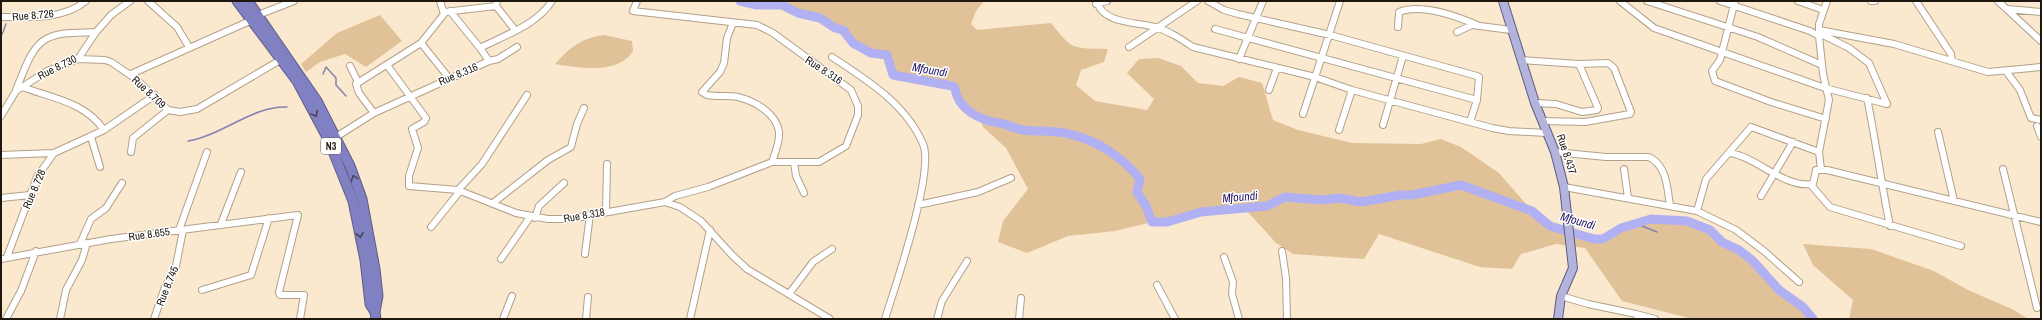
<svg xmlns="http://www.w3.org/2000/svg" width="2042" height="320" viewBox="0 0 2042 320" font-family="'Archivo Narrow',sans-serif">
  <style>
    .green { fill: #e1c298 }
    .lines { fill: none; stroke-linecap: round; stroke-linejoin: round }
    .stream { stroke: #8482af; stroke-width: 1.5 }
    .river { stroke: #b0b0f3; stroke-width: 9 }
    .minor-casing { stroke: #b2a18a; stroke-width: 8 }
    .major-casing { stroke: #5e5c84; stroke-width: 10 }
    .highway-casing { stroke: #5e5c84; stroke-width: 11 }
    .minor { stroke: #fff; stroke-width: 6 }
    .major { stroke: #b3b3db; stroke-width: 8 }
    .highway { stroke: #8180c3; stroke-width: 9 }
    .oneway { stroke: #464257 }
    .labels { text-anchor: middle; stroke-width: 3; stroke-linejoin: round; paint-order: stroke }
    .shield { fill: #fff; stroke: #625d57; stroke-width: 1 }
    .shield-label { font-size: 10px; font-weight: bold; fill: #1e180f }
    .street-label { font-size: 11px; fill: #1e180f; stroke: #fff }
    .water-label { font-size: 12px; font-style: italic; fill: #271964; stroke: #fff }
  </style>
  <rect width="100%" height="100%" fill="#fae8cf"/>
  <!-- green -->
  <path class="green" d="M763,1h221l-8,10 -5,13 6,6 74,-7c22,28 22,25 57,26l-4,13 -23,8 -5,15 19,16 52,9 7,-11 -27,-26 12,-14 19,-1 23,8 17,17 25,3 16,-9 23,6 11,37 25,10 54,13 69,1 20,-5 20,8 38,26 33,38 18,15 44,13h9l18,-11 30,-9 36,2 23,9 12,12 17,8 14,11 26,29 24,17 10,12h-120l-71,-18 -37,-53 -29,-4 -35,10 -9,15 -32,-2 -101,-33 -15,25 -71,-5 -17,-11 -31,-34 -44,3 -18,4 -16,6h-15l-37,9 -47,5 -41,17 -29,-11 5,-21 25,-32 -22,-41 -23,-21 -3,-10c-13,-5 -25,-15 -25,-29l-6,-3 -56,-10 -6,-20 -16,-2 -18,-10 -10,-14z
    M380,15l22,26 -36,26 -21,-13 -25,8 -14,10 -5,-8 36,-31z
    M604,35l28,6 1,10c-15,24 -54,17 -78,13 14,-16 28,-27 49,-29z
    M1803,244l68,5 63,22 34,19 46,20 14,9h-179l4,-19 -40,-35z"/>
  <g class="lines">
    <!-- stream -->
    <path class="stream" d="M4,29l2,-5
      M1,36l3,-6
      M326,67l10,11v7l10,11
      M323,74l3,-7
      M188,141c35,-6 64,-35 99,-34
      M1637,224l20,8"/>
    <!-- river -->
    <path class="river" d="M740,1l17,4h25l16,8 22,5 15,10 8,2 10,13 18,10 16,2 6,20 59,11 3,2c3,22 25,32 44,35 8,1 16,6 24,7 15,2 31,0 46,4 28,6 53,23 71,45l-3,13 9,14 6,16h15l34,-10 66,-6 18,-9 37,3 17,-2 22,4 39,-7h12l49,-10 71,26 18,15 44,13h9l18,-11 30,-9 36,2 23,9 12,12 17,8 14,11 26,29 24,17 10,12"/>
    <defs>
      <path id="minor" d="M148,1l29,26 12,20
        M497,1l-1,5 19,24
        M637,1l-4,10 124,14 16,8 78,57 7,16v9l-12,31 -27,16h-47l-64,25 -33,9 -10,6
        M1097,1c5,23 40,21 58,26 14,4 26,12 38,20l122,30 37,13 140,38 17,3 38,2
        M1208,1l16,9 14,4 92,21 147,41 2,1 -2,23 -7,22
        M1620,1l34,27 171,60 62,16
        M1647,1l111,36 64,28
        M1720,1l90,30 9,5 4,38 6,26 -10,52 2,17
        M1735,1l-15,59 -8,11 3,10 56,21 55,17
        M1798,1l25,9
        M1871,1h4
        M1916,1l35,53 1,7
        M1998,1l43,40
        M1096,4l11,-3
        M2007,9l34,3
        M450,11l30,37
        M444,12l52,-6
        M258,15l36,-14
        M1,17c28,0 62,3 85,-16
        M733,23l-6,15 -3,25 -4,9 -18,20 5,3c10,2 21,0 31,2 17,4 39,17 41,35 1,10 -4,21 -7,30
        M1398,27l1,-15c23,-9 57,4 78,13
        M1215,29l262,71
        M1819,30l75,14 94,28 53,-5
        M1457,32l15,-7 39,5
        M1819,33l30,15 20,15 18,41
        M1819,33v-9l8,-23
        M421,43l28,35
        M1129,47l68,-46
        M832,57c35,23 74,47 91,87 12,27 -28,143 -38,175
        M78,59l27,1 6,2 25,17 32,31 12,2 17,-3 85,-50
        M1239,59l24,-58
        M1522,60l57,4 29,-1 6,5 17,44 -1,2 -45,8 -43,-1
        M489,61l9,-2 19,-12
        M387,65l39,53 -2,4 -12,7 6,19 -9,28v10l49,4 58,23 32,6h21l96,-17 15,5 21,14 31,34 15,14 83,50
        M350,66l8,16
        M2006,71l14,19 11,28 10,2
        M131,74l121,-54
        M22,87c30,11 63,15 82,43
        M16,90c7,-16 14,-42 30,-51 14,-8 35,-6 50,-7
        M1269,90l8,-22
        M1867,98c9,43 14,85 23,128
        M1535,103l21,1 26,8 15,-2 1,-2 -19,-44
        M374,113l-15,-20 -3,-9 65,-41 23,-29 -4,-13
        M1303,114l37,-113
        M1,116l15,-25 31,-20 31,-12 18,-27 15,-17 19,-14
        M1383,125l20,-69
        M2037,126l4,11
        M1754,128l65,24
        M1339,130l13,-40
        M1938,132l16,69
        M91,137l9,30
        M336,137l38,-24 115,-52 -9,-13c25,-13 57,-23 72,-47
        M131,152l2,-14 35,-28
        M1555,152l51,5h43c18,9 18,30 21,48
        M1730,153c29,5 53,35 83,31l3,-14h11l214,52
        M1,155l53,-2
        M794,163l2,13 8,17
        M1624,169l4,29
        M2003,169l34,139
        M1811,185l19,22 131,39
        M1564,187l133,24 9,-32 45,-52
        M458,190l24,-26 45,-69
        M1761,196l32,-54
        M1,198l29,-3
        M493,203l55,-43 23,-13 6,-23 7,-16
        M918,205l60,-13 33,-14
        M606,211l1,-47
        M1697,211l39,19 28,21 35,31
        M535,218l4,-12 25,-23
        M221,224l20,-52
        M431,227l29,-36
        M179,230l28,-78
        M80,244l11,-25 15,-11 16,-25
        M1282,251l4,27 1,41
        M585,254l5,-40
        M7,257l30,-80 17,-24 50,-23 51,-35
        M1224,257l9,25 -1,12 7,25
        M1,259l110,-20 187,-24 -19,77 1,3h24l-4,24
        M501,259l29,-42
        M1157,285l18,34
        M202,290l49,-15 18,-57
        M789,294l24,-32 19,-13
        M1561,296l27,8 48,10 3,5
        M1636,314l19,5
        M6,319l15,-28 15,-40
        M60,319l6,-29 16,-30 5,-17
        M154,319l11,-32 11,-21 7,-36
        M503,319l9,-23
        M586,319l2,-22
        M690,319l20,-89
        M937,319l5,-18 25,-40
        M1019,319l2,-21"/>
      <path id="major" d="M1503,1l32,102 20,49 9,35 9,81 -12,28 -3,23"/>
      <path id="highway" d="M237,1l60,80 32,60 24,60 12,59 5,44 5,8
        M248,1l69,100 33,65 12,33 13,70 3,27 -3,16 1,7"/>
    </defs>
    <!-- minor casing -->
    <use href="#minor" class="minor-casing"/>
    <!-- major casing -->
    <use href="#major" class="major-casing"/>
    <!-- highway casing -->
    <use href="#highway" class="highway-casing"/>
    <!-- minor -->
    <use href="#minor" class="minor"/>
    <!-- major -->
    <use href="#major" class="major"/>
    <!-- highway -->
    <use href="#highway" class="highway"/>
  </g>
  <!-- one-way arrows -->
  <defs><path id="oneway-chevron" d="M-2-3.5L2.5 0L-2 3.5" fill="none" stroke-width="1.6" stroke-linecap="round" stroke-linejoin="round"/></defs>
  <g class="oneway">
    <use href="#oneway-chevron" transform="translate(315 114) rotate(62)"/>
    <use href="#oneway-chevron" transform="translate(354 178) rotate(-110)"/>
    <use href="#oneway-chevron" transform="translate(360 235) rotate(79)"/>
  </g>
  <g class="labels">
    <!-- shield labels -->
    <rect class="shield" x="321" y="138" width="20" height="16" rx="3"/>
    <g class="shield-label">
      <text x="331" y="150">N3</text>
    </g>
    <!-- street labels -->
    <g class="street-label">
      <text transform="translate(33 15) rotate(-5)" y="4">Rue 8.726</text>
      <text transform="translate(57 67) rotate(-27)" y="4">Rue 8.730</text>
      <text transform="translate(824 70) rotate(33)" y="4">Rue 8.316</text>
      <text transform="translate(458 74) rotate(-23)" y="4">Rue 8.316</text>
      <text transform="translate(149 92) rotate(43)" y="4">Rue 8.709</text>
      <text transform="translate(1567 154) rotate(72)" y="4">Rue 8.437</text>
      <text transform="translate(34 189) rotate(-67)" y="4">Rue 8.728</text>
      <text transform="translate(584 215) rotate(-10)" y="4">Rue 8.318</text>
      <text transform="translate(149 234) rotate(-8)" y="4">Rue 8.655</text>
      <text transform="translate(167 286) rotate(-68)" y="4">Rue 8.745</text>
    </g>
    <!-- water labels -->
    <g class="water-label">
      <text transform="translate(930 70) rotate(10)" y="4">Mfoundi</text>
      <text transform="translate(1240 197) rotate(-5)" y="4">Mfoundi</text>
      <text transform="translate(1578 221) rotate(16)" y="4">Mfoundi</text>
    </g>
  </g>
  <!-- border -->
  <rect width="2042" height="320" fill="none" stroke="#1e180f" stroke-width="4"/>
</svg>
